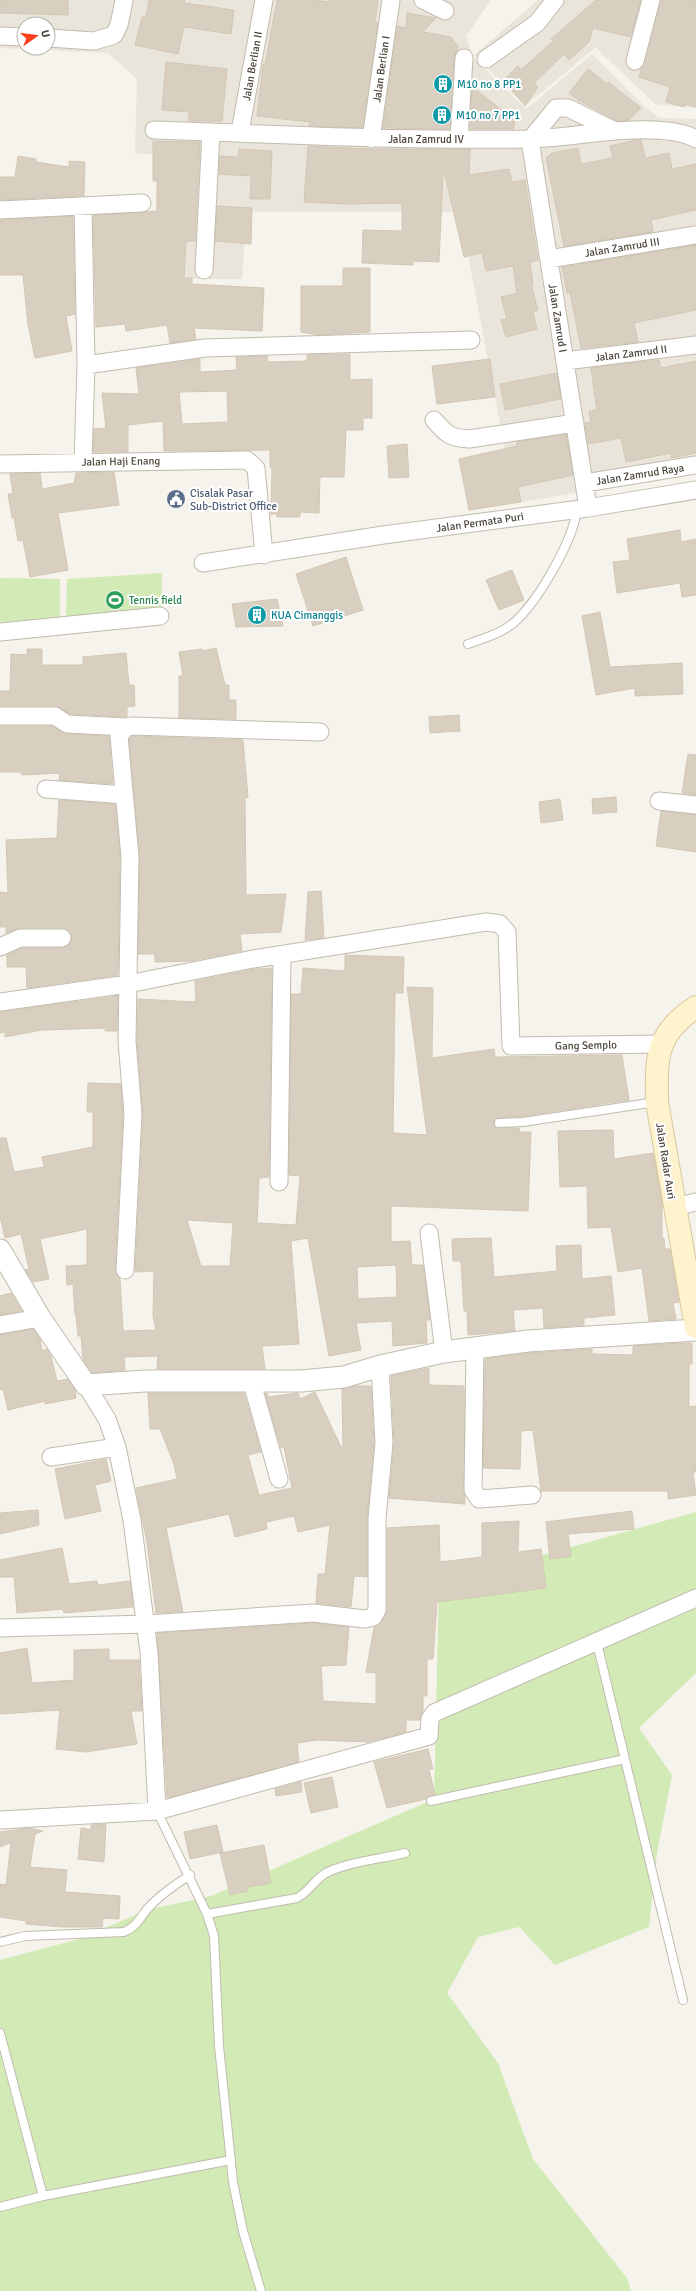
<svg xmlns="http://www.w3.org/2000/svg" width="696" height="2291" viewBox="0 0 696 2291" font-family="Signika,sans-serif">
  <style>
    .residential { fill: #eae5da; fill-rule: evenodd }
    .green { fill: #d2eab5 }
    .building { fill: #d8cfc1; stroke: #d3c7b4; fill-rule: evenodd }
    .lines { fill: none; stroke-linecap: round; stroke-linejoin: round }
    .service-casing { stroke: #c2bbae; stroke-width: 10 }
    .minor-casing { stroke: #c2bbae; stroke-width: 19 }
    .tertiary-casing { stroke: #c2bbae; stroke-width: 23 }
    .secondary-casing { stroke: #d6c79b; stroke-width: 24 }
    .service { stroke: #fff; stroke-width: 8 }
    .minor { stroke: #fff; stroke-width: 17 }
    .tertiary { stroke: #fff; stroke-width: 21 }
    .secondary { stroke: #fff3cd; stroke-width: 22 }
    .labels { text-anchor: middle; stroke-width: 4; stroke-linejoin: round; paint-order: stroke }
    .street-label { font-size: 11px; fill: #4b4439; stroke: #fff }
    .culture-label { font-size: 11px; fill: #0d838f; stroke: #fff; text-anchor: start }
    .service-label { font-size: 11px; fill: #4e5e75; stroke: #fff; text-anchor: start }
    .leisure-label { font-size: 11px; fill: #27864d; stroke: #fff; text-anchor: start }
  </style>
  <rect width="100%" height="100%" fill="#f6f3ec"/>
  <!-- residential -->
  <path class="residential" d="M0,0h491l-25,36 7,21 53,52 66,-55 52,52 15,12 37,1v354l-181,30 -55,-291h-213l-5,67h-89l5,-124 -23,-2 2,-74 -29,-26 -108,-5zM24,24h24v24h-24z
    M538,0h158v108l-41,-4 -60,-57 -1,2 -69,57 -51,-51z"/>
  <!-- green -->
  <path class="green" d="M162,573v48h-96l1,-42z
    M0,578l60,1v42l-60,1z
    M696,1512v161l-57,55 33,47 -15,78 -8,74 -94,38 -36,-38 -41,10 -31,56 51,70 35,96 94,119 4,13h-631v-331l79,-21 68,-29 64,-14 223,-97 5,-215z"/>
  <!-- building -->
  <path class="building" d="M0,0h68v15l-68,-2z
    M149,0h36l-1,3 50,7 -3,24 -47,-7 -6,27 -43,-9 7,-28h4z
    M277,0h37l15,2 1,-2h48l-3,22 3,1 -15,105 -54,-2 1,-4 -53,-6 6,-52 2,1z
    M596,0h45l-10,37 -38,-9 -4,14 -20,18 -5,-6 -30,29 4,4 -13,19 -21,-26 14,-14 3,4 32,-29 -2,-2z
    M661,0h35v107l-11,-3 -1,3 -18,-5 4,-15 -31,-10z
    M407,13l29,5 -13,14 28,5 7,10 -4,10 -4,72 -67,-1 14,-102 9,2z
    M166,62l61,7 -5,52h-33v-9l-27,-2z
    M588,69l19,15 1,-2 33,26 -12,12 -12,1 -39,-21 -9,-7z
    M472,86l43,35 -2,8h-43z
    M636,140h5l4,18 24,-5 3,16 24,-5v46l-45,10 2,12 -89,14 -18,-88 6,-5 26,-5 3,16 32,-6 -3,-12z
    M153,141l47,1 -5,99h-9l-2,37h8v6l72,4 -2,43 -68,-3 2,11 -26,4 -3,-18 -41,6 -1,-7 -29,3 -3,-112 64,-4v-30h-4z
    M308,146l62,3h100l-1,26 40,-6 3,13 13,-2 13,80 -8,2 3,23h-2l7,25 -5,2 4,17 -31,8 -5,-17 6,-1 -6,-22 16,-4 -4,-27 -27,5 -4,-18 -18,4 -19,-82h-2l-4,87 -26,-1v4l-51,-2 1,-33 39,1v-28l-57,1 -41,-2z
    M239,149l33,2 -2,48h-20l1,-23 -32,-2 1,-18 18,1z
    M18,156l18,3v3l33,5v-6l16,1 -1,34 -84,4v-23h15z
    M217,206l35,2 -1,36 -36,-3z
    M73,216l2,98 -9,2 6,35 -37,7 -7,-33 -5,-50h-23v-55z
    M696,245v65l-62,13 4,19 -57,6 -11,-56 -3,1 -5,-26z
    M343,268h27v64l-51,3 -18,-3v-46h42z
    M350,354v26l22,-1v39h-9v12h-17l-2,47h-24l-1,36 -19,-1v5h-23l-1,-4 -5,2 1,-47h-2v-18l-106,1 -1,-30 -35,4v27h-35l1,-23 12,-1 -4,-35 37,1 -3,-26 64,-9v13l37,-2 -1,-13 31,-1 1,6 39,-1v-6zM227,391l1,31 -46,2 -3,-32z
    M490,359l5,38 -58,7 -5,-38z
    M659,360l2,8 35,-7v92l-25,5v-5l-45,9 -5,-24 -33,6 -3,-21 6,-1 -2,-11 8,-1 -6,-42z
    M557,373l4,26 -56,11 -5,-26z
    M566,434l7,41 -55,12 3,15 -52,8 -10,-51 58,-13v-4z
    M407,444l2,33 -20,1 -2,-32z
    M114,472l5,33 -61,8 10,57 -38,7 -7,-37 -5,1 -4,-24 -2,1 -4,-24h5l-3,-20 30,-1 2,16 32,-6 2,-10z
    M680,530l1,12 15,-3v56l-14,2 -2,-14 -63,10 -4,-31 17,-2 -3,-21z
    M346,557l17,53 -50,16 -17,-52z
    M512,570l12,30 -25,10 -13,-30z
    M277,599l6,27 -47,1 -4,-23z
    M600,612l10,55 72,-4 1,31 -48,2v-8l-39,7 -14,-79z
    M216,648l9,37h4v15h7v19l-57,-1v-42h4l-4,-24 23,-3v2z
    M27,649h15v16h41v-8l43,-4 3,32h5l1,21 -8,1v10h-2l-55,-3 -15,-8h-55v-15h10l1,-37 16,1z
    M459,715l1,16 -30,2 -1,-16z
    M0,726h52l14,8 43,2 4,48 -54,-4 1,-7 -38,2 -1,-3h-21z
    M132,736l111,4 5,57 -3,1 1,97 40,-1 -5,38 -41,2 2,17 -52,10 -35,1v-8h-17l2,-97 -11,-118z
    M688,754l8,1v40l-14,-2z
    M616,797l1,15 -24,2 -1,-15z
    M560,799l3,21 -22,3 -2,-21z
    M59,800l56,4 5,53 -2,118 -91,13 -1,-21h-19v-12l15,-7h40l8,-5 2,-5 -2,-5 -8,-5h-42l-14,5v-6h-6v-35l8,1 -2,-53 51,-2z
    M661,811l35,4v37l-40,-6z
    M321,891l3,47 -19,2 3,-48z
    M345,955l59,2 -1,36h-8l-2,140 34,2 -20,-148 26,1 -1,70 62,-9 1,8 127,-2 7,45 -111,17 -19,1 -5,2v6l3,2h22l1,4h11l-3,79 -137,-5v36l19,-1 2,24h11l7,55h-4l1,23 -34,3 -1,-25 -36,2 5,27 -32,6 -21,-118 -17,3 8,103 -37,2 3,23h-108l1,-13 -34,1 1,13 -33,3 -9,-14 -2,-23h-3l-2,-21h-1l-2,-31 -6,1 -1,-19 21,-1v-36l-47,10 9,40 -16,3 -8,-12 4,-1 -8,-35 -16,4 -5,-21v-79h6l8,34 30,-5 -2,-10 51,-10v-35h-6l1,-29 33,1 2,30 -8,155 5,10 3,52 33,-1 -3,-14 1,-45 -19,1 8,-157 -6,-74 1,-42 58,3 -1,-21 60,-12 17,-1 -3,209 -10,1 -2,45 39,2 4,-49 -11,-1 2,-181h10l2,-26 42,3zM187,1220l46,3 -3,43h-29zM396,1265l1,32 -39,2 -1,-32z
    M118,996l-1,35h-12v-3l-63,2 -37,7v-5l-5,1v-21z
    M613,1130l1,29 39,-6 9,49v36h2l1,11h5l9,53 -6,1 3,16 -27,2 -7,-53 -24,4 -7,-45 -23,1 -1,-42 -27,1 -2,-56z
    M491,1238l3,39 63,-6 -1,-25 25,-1 1,34 29,-3 4,39 -31,3v7l-40,3 -1,-20 -30,2 2,21 -47,4 -1,-24h-3l-3,-50h-8l-1,-22z
    M11,1293l11,18 -22,4v-19z
    M33,1329l7,10 2,12 5,-2 4,7 6,25 11,-2 7,11 1,8 -31,6v-3l-37,9 -5,-21 -3,1v-55z
    M679,1343h13v21h-3v43l7,-1v66h-3l3,23 -28,4v-8h-127l-8,-61 -12,1 -1,38 -37,-1 2,-109 44,-6 63,-4v5l41,1v-9z
    M429,1368v17l35,1 1,118 -76,-6 5,-55 -3,-67z
    M355,1386h16l3,57 -7,74v60l-13,-1 -3,31 -35,-4 2,-29h7l5,-49 -32,7 -4,-16 -28,6 1,7 -32,8 -6,-23 -63,14 17,84 -27,1 -9,-70 -11,-55 41,-9 -3,-15 -14,-35h-10l-2,-36h96l17,59 -13,3 11,40 33,-7 -8,-41 -3,1 -16,-55h2l1,4 30,-4 2,6 15,-7 28,59 -1,-62z
    M106,1459l5,22 -16,4 6,26 -36,8 -10,-50z
    M38,1510l1,15 -39,9v-21z
    M632,1511l2,18 -66,5 3,22 -21,3 -4,-37z
    M519,1521l-1,31 23,-3 5,39 -109,14 -4,57h-6v37h-4v16l-3,8h-14v12l-38,10 -51,-2 -20,3 2,19 -132,36 -10,-165 156,-10 36,4 -3,38 -25,1 2,35 53,3v-31l-10,-1 8,-45 8,-5 5,-12v-82l52,-3 1,37 42,-5v-34z
    M62,1548l7,36 28,-3 1,4 32,-4 3,26 -69,6 -1,-4 -46,4 -3,-36h-14v-17z
    M27,1648l5,35 42,-3v-30l35,-1v11h30l3,51h-11l6,33 -51,8 -30,-3 4,-39 -60,4v-61z
    M428,1749l5,20h-4l6,26 -9,4 -39,9 -13,-46z
    M332,1777l6,30 -27,6 -7,-30z
    M301,1782l1,10 -26,4 -1,-7z
    M106,1824l-2,38 -26,-3 3,-31 10,2v-5z
    M217,1825l6,27 -33,7 -6,-27z
    M29,1828l14,3 -8,3 -5,33 37,3 -2,22 55,4 -1,23 -16,-1 -1,9h-40l-36,-3v-3l-26,-4v-33l6,1 5,-42 -11,4v-15z
    M264,1845l7,38 -23,4v4l-18,4 -10,-42z"/>
  <g class="lines">
    <defs>
      <path id="service" d="M468,644c13,-5 29,-9 40,-17 26,-17 66,-87 69,-118
        M499,1123l24,-1 133,-20
        M597,1643l86,357
        M431,1801l194,-42
        M157,1811l50,103 7,22 5,110 14,136 10,49 18,60
        M207,1914l90,-16c12,-6 17,-18 29,-25 21,-11 55,-14 79,-20
        M0,1942l25,-6 99,-4c17,-8 16,-17 28,-28 11,-11 24,-20 38,-29
        M0,2033l43,163 188,-36
        M0,2207l43,-11"/>
      <path id="minor" d="M423,0l22,11
        M0,36l24,1
        M48,38l46,3 20,-6 5,-10 5,-25
        M486,59l51,-36 18,-23
        M635,61l16,-61
        M154,130c92,3 185,8 278,9 45,0 90,2 136,-3 32,-4 100,-13 128,3
        M240,132l24,-132
        M371,139l20,-139
        M459,139l5,-81
        M530,140l58,368
        M530,140l26,-32h12l45,22
        M83,206l3,159 -3,97
        M0,210l142,-7
        M549,259l147,-24
        M204,270l7,-138
        M565,361l131,-16
        M86,365l119,-17 266,-8
        M434,420c12,14 16,18 35,19l106,-16
        M0,464l247,-4 9,8 8,87
        M585,483l111,-18
        M203,563l180,-28 205,-27 108,-18
        M0,632l160,-16
        M0,716h55l12,8 59,3
        M46,789l78,6
        M659,801l37,4
        M0,947l20,-9h42
        M0,1002l128,-18 125,-25 233,-37 14,2 7,8 4,114 150,-2
        M279,1182l3,-227
        M674,1207l22,-5
        M429,1233l15,119
        M125,1270l8,-156 -6,-73 3,-184 -11,-121 7,-9 6,-1 188,6
        M0,1325l40,-7
        M475,1348l-2,142 6,9 53,-4
        M252,1383l27,96
        M86,1385l21,34 10,28 15,73 17,132 8,159
        M51,1457l66,-10
        M0,1628l146,-4 167,-11 52,6 8,-2 4,-7v-92l7,-75 -4,-77
        M0,1820l157,-9 272,-75 1,-17 4,-6 262,-115"/>
      <path id="tertiary" d="M0,1250l40,68 46,67 59,-4h156l43,-4 36,-11 64,-14 84,-11 168,-11"/>
      <path id="secondary" d="M696,1007c-40,26 -40,50 -39,95l39,225"/>
    </defs>
    <!-- service casing -->
    <use href="#service" class="service-casing"/>
    <!-- minor casing -->
    <use href="#minor" class="minor-casing"/>
    <!-- tertiary casing -->
    <use href="#tertiary" class="tertiary-casing"/>
    <!-- secondary casing -->
    <use href="#secondary" class="secondary-casing"/>
    <!-- service -->
    <use href="#service" class="service"/>
    <!-- minor -->
    <use href="#minor" class="minor"/>
    <!-- tertiary -->
    <use href="#tertiary" class="tertiary"/>
    <!-- secondary -->
    <use href="#secondary" class="secondary"/>
  </g>
  <!-- icons -->
  <defs>
    <symbol id="building-disc" viewBox="-11 -11 22 22"><circle r="9.5" fill="#0f9aa8" stroke="#fff"/><path d="M-4-6H4V6H1V3H-1V6H-4ZM-2.5-4.3h1.7v1.8h-1.7ZM.8-4.3h1.7v1.8H.8ZM-2.5-1h1.7V.8h-1.7ZM.8-1h1.7V.8H.8Z" fill="#fff"/></symbol>
    <symbol id="civic-disc" viewBox="-11 -11 22 22"><circle r="9.5" fill="#5c6f8a" stroke="#fff"/><path d="M-.6-6.5H3V-4.5H.6V-3L4-1V1h2V6H-6V1h2V-1L-.6-3ZM-1.2 2.5V6h2.4V2.5Z" fill="#fff"/></symbol>
    <symbol id="stadium-disc" viewBox="-11 -11 22 22"><circle r="9.5" fill="#2e9e5b" stroke="#fff"/><path d="M0-5a6.5 5 0 1 0 0 10a6.5 5 0 1 0 0-10ZM-3.5-1.8h7v3.6h-7Z" fill="#fff"/></symbol>
  </defs>
  <g fill-rule="evenodd">
    <use href="#building-disc" x="432" y="73" width="22" height="22"/>
    <use href="#building-disc" x="431" y="104" width="22" height="22"/>
    <use href="#civic-disc" x="165" y="488" width="22" height="22"/>
    <use href="#stadium-disc" x="104" y="589" width="22" height="22"/>
    <use href="#building-disc" x="246" y="604" width="22" height="22"/>
  </g>
  <g class="labels">
    <!-- street labels -->
    <g class="street-label">
      <text transform="translate(252 66) rotate(-80)" y="4">Jalan Berlian II</text>
      <text transform="translate(381 69) rotate(-82)" y="4">Jalan Berlian I</text>
      <text x="426" y="143">Jalan Zamrud IV</text>
      <text transform="translate(622 247) rotate(-9)" y="4">Jalan Zamrud III</text>
      <text transform="translate(558 318) rotate(81)" y="4">Jalan Zamrud I</text>
      <text transform="translate(631 353) rotate(-7)" y="4">Jalan Zamrud II</text>
      <text transform="translate(121 461) rotate(-1)" y="4">Jalan Haji Enang</text>
      <text transform="translate(640 474) rotate(-9)" y="4">Jalan Zamrud Raya</text>
      <text transform="translate(480 522) rotate(-8)" y="4">Jalan Permata Puri</text>
      <text transform="translate(586 1045) rotate(-1)" y="4">Gang Semplo</text>
      <text transform="translate(666 1161) rotate(81)" y="4">Jalan Radar Auri</text>
    </g>
    <!-- culture labels -->
    <g class="culture-label">
      <text x="457" y="88">M10 no 8 PP1</text>
      <text x="456" y="119">M10 no 7 PP1</text>
      <text x="271" y="619">KUA Cimanggis</text>
    </g>
    <!-- service labels -->
    <g class="service-label">
      <text x="190" y="497">Cisalak Pasar<tspan x="190" dy="13">Sub-District Office</tspan></text>
    </g>
    <!-- leisure labels -->
    <g class="leisure-label">
      <text x="129" y="604">Tennis field</text>
    </g>
  </g>
  <!-- north arrow -->
  <g transform="translate(36 36) rotate(76)"><circle r="19" fill="#ffffff" stroke="#b7b4b0"/>
  <path d="M0-3L7 15L0 10L-7 15Z" fill="#fc3f1d"/>
  <text y="-6" font-size="11" font-weight="bold" text-anchor="middle" fill="#4b4439">U</text>
  </g>
</svg>
